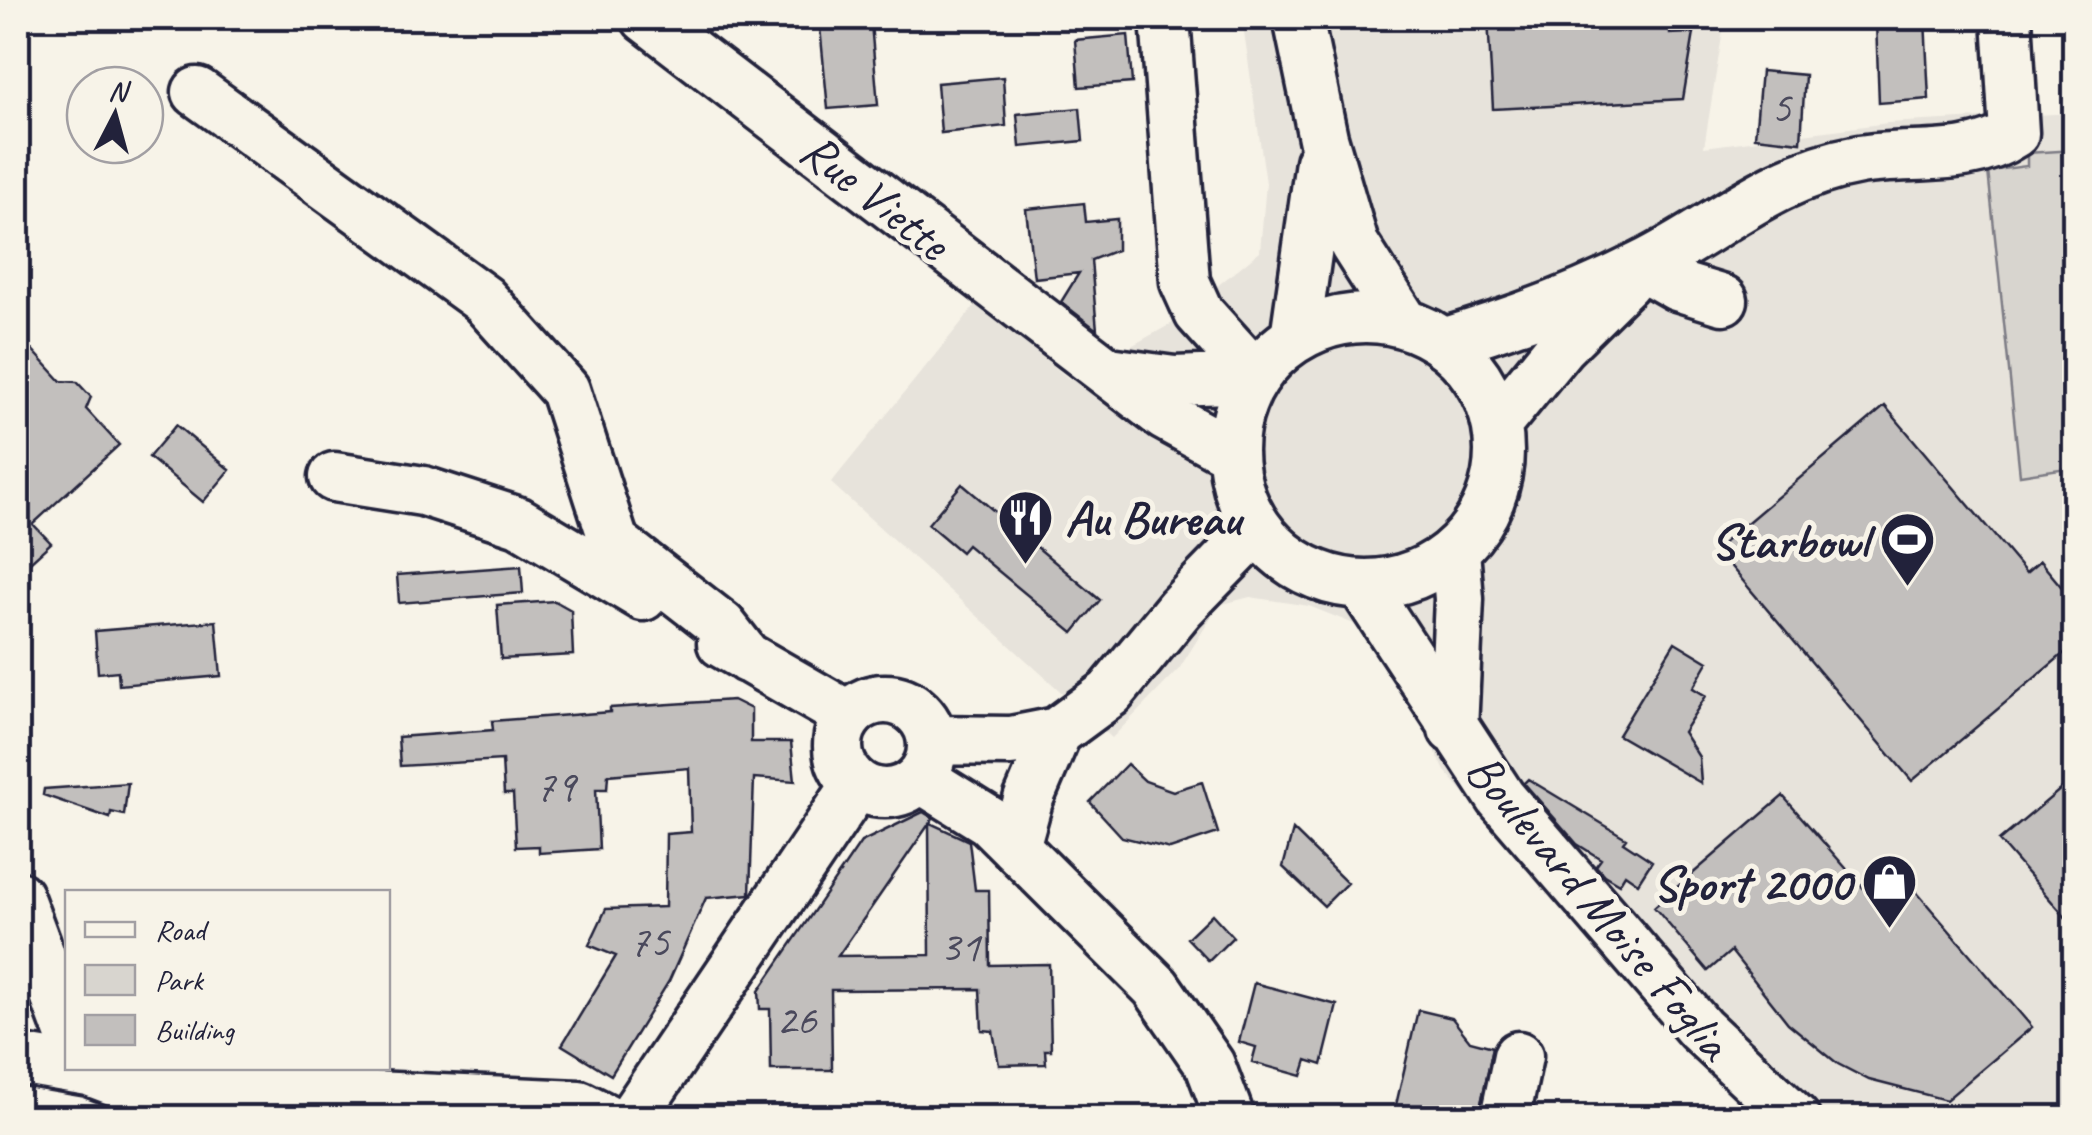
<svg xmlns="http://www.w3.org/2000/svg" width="2092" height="1135" viewBox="0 0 2092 1135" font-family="Caveat,sans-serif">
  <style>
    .built { fill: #e7e3db }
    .green { fill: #d8d5cf; stroke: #7d7c85; stroke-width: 2.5 }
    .building { fill: #c2bfbd; stroke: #22223b; stroke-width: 2.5; fill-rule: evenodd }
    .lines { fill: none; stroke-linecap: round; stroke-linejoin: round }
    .minor-casing { stroke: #22223b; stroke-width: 55 }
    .minor { stroke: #f7f3e8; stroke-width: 48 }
    .labels { text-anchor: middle; stroke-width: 10; stroke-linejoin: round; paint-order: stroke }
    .number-label { font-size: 45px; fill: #4a495c }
    .street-label { font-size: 50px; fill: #22223b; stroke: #f7f3e8 }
    .poi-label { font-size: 50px; font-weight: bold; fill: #22223b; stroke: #f7f3e8; text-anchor: end }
  </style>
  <rect width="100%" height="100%" fill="#f7f3e8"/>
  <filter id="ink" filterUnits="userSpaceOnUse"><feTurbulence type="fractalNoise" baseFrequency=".01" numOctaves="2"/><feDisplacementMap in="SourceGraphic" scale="20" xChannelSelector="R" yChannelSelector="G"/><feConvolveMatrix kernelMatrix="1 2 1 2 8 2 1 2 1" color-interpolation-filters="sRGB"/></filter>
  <g filter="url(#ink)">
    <!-- built -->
    <path class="built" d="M1242,18h483l-21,129 184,-24 186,-10v1004h-325l-304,-346 -55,-112 -26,-31 -55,-22 -59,-9 -31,8 -40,64 -67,69 -281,-255 147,-181 92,78 101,-56 89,-73 6,-68z"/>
    <!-- green -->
    <path class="green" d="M2074,150v317l-54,8 -32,-304 39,-5v-13z"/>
    <!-- building -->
    <path class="building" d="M1488,18h181l1,16 24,-1 -11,66 -190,10z
      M1925,19l4,80 -50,4 -3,-81z
      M871,23l7,82 -50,4 -8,-82z
      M1128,35l4,48 -53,4 -4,-47z
      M1761,71l44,4 -4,67 -46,-5z
      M1003,77l3,49 -65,7 -4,-50z
      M1080,108l3,33 -63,6 -3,-33z
      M1084,203l2,19 31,-3v31l-26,10 6,70 -36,-28 18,-29 -45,5 -8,-69z
      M18,334l43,47 16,1 14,15 -5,12 33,36 -86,79 18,19 -33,30z
      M1885,406l141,167 14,-12 34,41v43l-162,136 -196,-232z
      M176,425l54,45 -27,32 -54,-45z
      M962,484l138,116 -27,33 -106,-88 -6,7 -33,-28z
      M521,566l2,27 -124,10 -2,-28z
      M555,601l16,9 2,45 -72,4 -4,-54z
      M216,621l5,55 -102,9 -1,-14 -20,2 -3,-42z
      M1675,642l33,20 -15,26 13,8 -23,36 16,25 2,26 -83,-48z
      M733,700l18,9v33h40l4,39 -41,-3 -4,116 -44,4 -37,83 -58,94 -49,-30 54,-89 -27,-11 17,-36 59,-2 1,-73 25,-2 -2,-64 -81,7 -1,14h-11l3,60 -60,4v-7l-23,1 -3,-53h-9l-2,-34 -102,6 -2,-29 95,-7 -1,-9 118,-9v-4z
      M1127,764l18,17 28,10 29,-9 16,51 -48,16 -48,-12 -32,-35z
      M2074,778v149l-75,-86z
      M1528,779l98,59 -3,4 29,19 -14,22 -13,-9 -6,10 -15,-9 -8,-9 5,-7 -24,-15 -53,-61z
      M128,783l-4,32 -13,-3 -1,6 -67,-23 1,-6z
      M1783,796l89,102 29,-24 131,153 -86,73 -77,-20 -31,-16 -50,-41 -57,-72 -23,20 -54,-64z
      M923,812l10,6 -3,5 39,18 6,49h14l1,75 59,-1 2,86h-6l1,14 -47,1 -6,-34 -11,-1 -2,-41 -149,1 1,80h-61l-1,-61h-10l-1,-18 102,-149zM929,824l1,131 -92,1z
      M1293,830l54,53 -23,23 -41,-39z
      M1212,914l21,23 -24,24 -22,-23z
      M1254,983l83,22 -15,60 -15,-5 -5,16 -50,-14 4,-15 -17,-5z
      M1418,1010l34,8 18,23 23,6 -15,71h-85z"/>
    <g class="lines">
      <defs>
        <path id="minor" d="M646,18l519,398 67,37
          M1165,18l20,264 14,31 57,63
          M1298,18l25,120 31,106 51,80
          M197,92l286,207 82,91 49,152 108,84 25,32
          M1642,266l35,20 46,14
          M1233 451a133 133 0 1 1 266 0a133 133 0 1 1-266 0Z
          M1295,338l25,-176
          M1443,343c68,-20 136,-45 199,-77 77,-38 127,-90 217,-106 53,-9 109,4 155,-27l-7,-115
          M1109,372l65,9 80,-3
          M1497,424l63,-77 66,-65
          M334,477l89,14 96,31 124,74
          M1361,584l140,214 199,231 95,89
          M722,643l127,73
          M838 746a47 47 0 1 1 94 0a47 47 0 1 1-94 0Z
          M1453,729l6,-130 -4,-48
          M932,740l79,1 46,-9 53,-39 70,-85 77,-79
          M920,778l69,43 167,166 54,78 20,53
          M1015,847l13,-47 29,-68
          M18,896l50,134
          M18,1059l71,12 37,14 453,20 26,13
          M632,1118l225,-334
          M1505,1118l13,-62"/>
      </defs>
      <!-- minor casing -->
      <use href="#minor" class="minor-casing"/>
      <!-- minor -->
      <use href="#minor" class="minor"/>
    </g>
  </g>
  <!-- icons -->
  <defs>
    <symbol id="restaurant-pin" viewBox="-11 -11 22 30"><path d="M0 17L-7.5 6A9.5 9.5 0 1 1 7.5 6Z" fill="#22223b" stroke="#f7f3e8"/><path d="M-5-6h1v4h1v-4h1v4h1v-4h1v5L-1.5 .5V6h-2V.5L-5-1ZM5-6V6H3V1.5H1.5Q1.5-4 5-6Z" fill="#fff"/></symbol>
    <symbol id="stadium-pin" viewBox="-11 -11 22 30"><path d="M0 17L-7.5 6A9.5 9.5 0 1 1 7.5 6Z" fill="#22223b" stroke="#f7f3e8"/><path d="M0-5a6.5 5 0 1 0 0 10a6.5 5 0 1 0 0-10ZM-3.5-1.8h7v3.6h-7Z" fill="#fff"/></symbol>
    <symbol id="shop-pin" viewBox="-11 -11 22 30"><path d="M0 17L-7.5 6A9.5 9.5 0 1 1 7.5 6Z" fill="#22223b" stroke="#f7f3e8"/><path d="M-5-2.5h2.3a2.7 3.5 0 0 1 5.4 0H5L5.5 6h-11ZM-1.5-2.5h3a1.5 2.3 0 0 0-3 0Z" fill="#fff"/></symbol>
  </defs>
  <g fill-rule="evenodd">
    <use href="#restaurant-pin" x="994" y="486" width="63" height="86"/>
    <use href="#stadium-pin" x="1876" y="508" width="63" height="86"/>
    <use href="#shop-pin" x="1858" y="850" width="63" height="86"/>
  </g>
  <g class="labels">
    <!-- number labels -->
    <g class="number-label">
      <text x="1781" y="122">5</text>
      <text x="555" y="801">79</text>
      <text x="649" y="956">75</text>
      <text x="960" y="961">31</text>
      <text x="796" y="1034">26</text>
    </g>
    <!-- street labels -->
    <g class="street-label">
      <text transform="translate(876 195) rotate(38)" y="18">Rue Viette</text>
      <text transform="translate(1600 905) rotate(50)" y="18">Boulevard Moise Foglia</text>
    </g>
    <!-- poi labels -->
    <g class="poi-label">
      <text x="1065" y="535" text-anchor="start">Au Bureau</text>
      <text x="1868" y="558">Starbowl</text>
      <text x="1851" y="900">Sport 2000</text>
    </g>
  </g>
  <!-- margin -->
  <rect width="2092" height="1135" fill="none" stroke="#f7f3e8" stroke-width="60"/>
  <rect x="30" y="30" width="2032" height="1075" fill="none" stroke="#22223b" stroke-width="4" filter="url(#ink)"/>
  <!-- legend -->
  <rect x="65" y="890" width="325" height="180" fill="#f7f3e8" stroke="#a29fa3" stroke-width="2.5"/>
  <rect x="85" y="922" width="50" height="15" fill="#f7f3e8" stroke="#a29fa3" stroke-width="2.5"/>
  <text x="155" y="940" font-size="30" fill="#22223b">Road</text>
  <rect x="85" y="965" width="50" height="30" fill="#d8d5cf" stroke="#a29fa3" stroke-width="2.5"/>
  <text x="155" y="990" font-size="30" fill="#22223b">Park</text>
  <rect x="85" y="1015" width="50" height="30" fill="#c2bfbd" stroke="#a29fa3" stroke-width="2.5"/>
  <text x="155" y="1040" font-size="30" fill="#22223b">Building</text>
  <!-- north arrow -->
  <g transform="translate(115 115) rotate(6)"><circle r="48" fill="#f7f3e8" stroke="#a29fa3" stroke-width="2.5"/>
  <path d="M0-8L18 38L0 25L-18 38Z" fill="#22223b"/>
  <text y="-15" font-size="28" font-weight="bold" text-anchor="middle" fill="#22223b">N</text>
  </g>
</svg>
